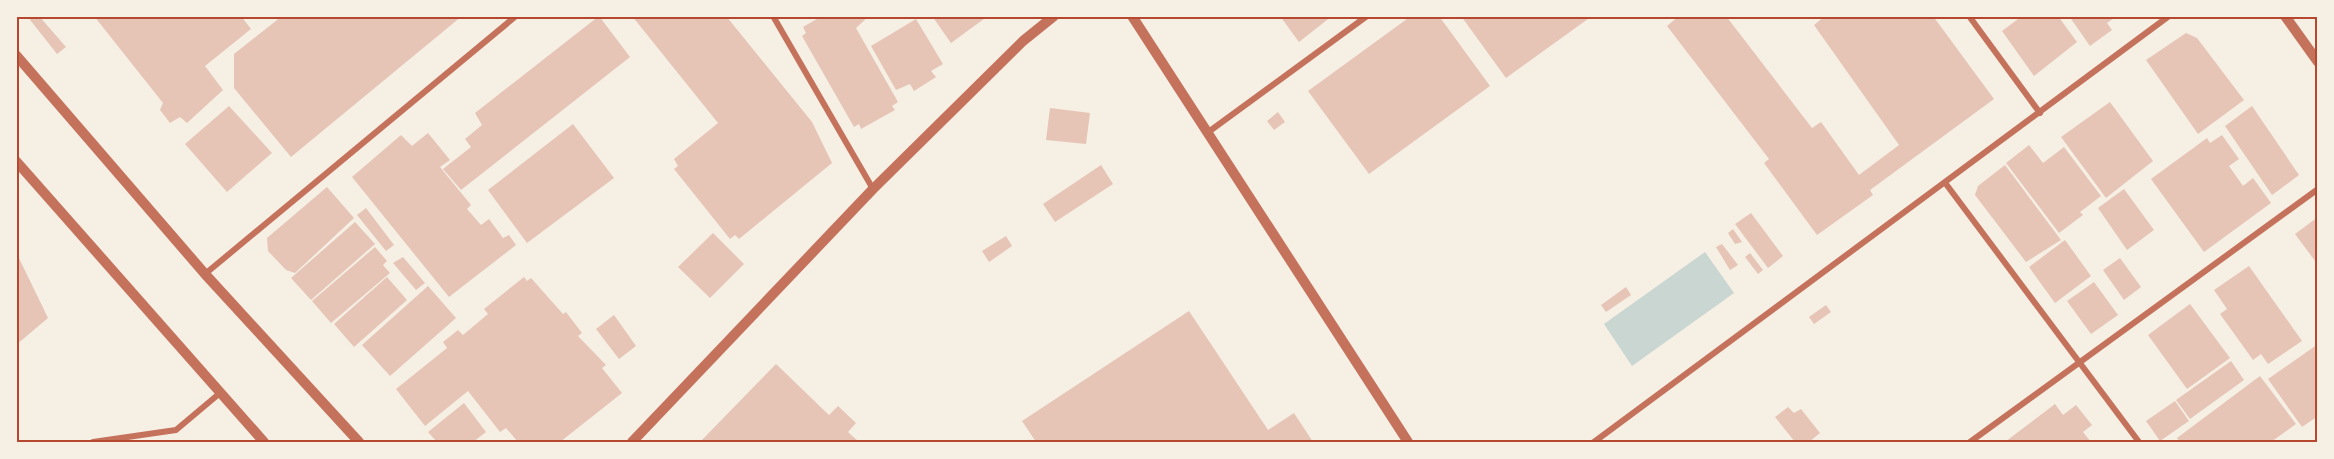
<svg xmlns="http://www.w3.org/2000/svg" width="2334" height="459" viewBox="0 0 2334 459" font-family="Roboto,sans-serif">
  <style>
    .water { fill: #c9d6d2 }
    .building { fill: #e6c5b7 }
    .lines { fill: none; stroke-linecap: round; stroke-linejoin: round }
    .minor { stroke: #c5725c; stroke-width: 6 }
    .tertiary { stroke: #c5725c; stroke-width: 10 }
    .neatline { fill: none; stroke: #b5482f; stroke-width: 2 }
  </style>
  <rect width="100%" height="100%" fill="#f6efe4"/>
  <!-- water -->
  <path class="water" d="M1705,252l29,41 -102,73 -28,-42z"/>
  <!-- building -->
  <path class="building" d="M27,16h12l27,31 -9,7z
    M94,16h147l10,13 -46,37 18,24 -36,33 -7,-6 -10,6 -10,-13 3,-7z
    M282,16h180l-171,141 -57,-69v-34z
    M599,16l31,41 -169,133 -18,-21 28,-22 -6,-8 17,-14 -7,-12z
    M632,16h94l86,106 20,41 -93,76 -4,-4 -5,4 -56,-70 4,-3 -4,-7 44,-36z
    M822,16h47l-13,12 42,74 -6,4 3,4 -34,19 -2,-5 -5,3 -52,-91 4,-3 -3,-6z
    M932,16h56l-37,27z
    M1280,16h52l-33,26z
    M1411,16h28l51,70 -121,88 -61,-83z
    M1461,16h131l-86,62z
    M1679,16h47l86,112 9,-6 38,53 40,-30 -85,-120 11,-9h108l61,83 -124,91 3,5 -56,40 -53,-72 5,-4 -102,-133z
    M2022,16h36l19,26 -43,34 -32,-45z
    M2069,16h48l-10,7 5,7 -22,16z
    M916,19l27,45 -12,7 5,6 -22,14 -4,-7 -14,6 -25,-44z
    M2186,33l11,5 47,62 -46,34 -52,-74z
    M2110,102l43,59 -47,37 -45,-61z
    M229,106l43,47 -45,39 -42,-48z
    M2252,106l47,69 -27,20 -47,-69z
    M1050,108l40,5 -4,31 -40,-4z
    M1278,112l7,10 -11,8 -7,-9z
    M573,124l41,54 -87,65 -39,-53z
    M428,133l22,27 -10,7 31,38 -4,4 14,16 8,-6 14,19 6,-3 7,10 -67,52 -97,-120 49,-42 11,11z
    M2222,135l17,24 -10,7 14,20 10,-8 18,25 -67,49 -53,-73 56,-41 3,5z
    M2029,145l14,18 21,-16 37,49 -21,16 3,3 -24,18 -53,-70z
    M1101,165l12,19 -58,38 -12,-18z
    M2005,165l56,75 -35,22 -51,-67 3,-9z
    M327,187l27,31 -59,55 -9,-3 -18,-19 -1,-13z
    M2124,189l30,41 -27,20 -29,-42z
    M366,208l28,37 -8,6 -29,-36z
    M1751,213l32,43 -15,12 -33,-44z
    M2318,217v48l-23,-31z
    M355,222l20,22 -64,56 -20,-22z
    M1733,229l9,13 -7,2 -7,-11z
    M713,233l31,31 -34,34 -32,-31z
    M1006,236l6,10 -23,16 -7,-11z
    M2065,240l26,36 -36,27 -26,-36z
    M1722,244l16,21 -8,5 -14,-23z
    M375,247l12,14 -4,4 7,8 -59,50 -19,-22z
    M16,252l32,66 -32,27z
    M1750,253l13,17 -5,4 -13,-17z
    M403,257l22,26 -9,7 -23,-27z
    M2120,258l21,29 -17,13 -21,-30z
    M2249,266l53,75 -34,23 -7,-10 -8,6 -33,-46 7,-5 -13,-19z
    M387,277l20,23 -53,47 -20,-23z
    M524,277l3,4 4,-3 32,36 3,-2 16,21 -4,3 28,29 -4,3 20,25 -62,49h-42l-12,-14 -6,4 -32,-41 -43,35 -29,-37 51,-41 -4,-6 15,-12 5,5 25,-21 -4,-5z
    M2094,282l24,33 -27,19 -24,-33z
    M428,286l28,32 -66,58 -28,-31z
    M1626,287l5,8 -25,17 -5,-7z
    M2190,304l40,54 -43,31 -39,-54z
    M1826,305l5,7 -17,12 -5,-7z
    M1189,311l79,119 26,-17 19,29h-277l-14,-21z
    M614,315l22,31 -17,13 -23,-30z
    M2318,344v72l-16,11 -34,-48z
    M2231,361l13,19 -54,39 -14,-19z
    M776,364l53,51 9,-9 18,17 -8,9 11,10h-159z
    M2260,376l36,48 -25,18h-91l-3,-4z
    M2175,401l14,20 -29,20 -14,-20z
    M464,403l22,29 -13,10h-36l-9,-10z
    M2055,404l8,11 13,-10 16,20 -9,7 8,10h-86z
    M1788,407l6,6 7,-4 19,24 -11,9h-14l-20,-25z"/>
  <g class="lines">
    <!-- minor -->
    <path class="minor" d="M773,16l100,173
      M1969,16l71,97
      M1207,133l160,-117
      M1946,184l193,258
      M205,274l311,-258
      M93,442l83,-12 44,-37
      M1594,442l575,-426
      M1970,442l348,-253"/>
    <!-- tertiary -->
    <path class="tertiary" d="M1132,16l276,426
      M2285,16l33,46
      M16,55l189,219 154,168
      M16,161l248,281
      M632,442l241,-253 150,-148 31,-25"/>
  </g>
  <!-- border -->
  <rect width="2334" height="459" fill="none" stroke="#f6efe4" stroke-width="36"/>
  <rect x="18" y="18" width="2298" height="423" class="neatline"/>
</svg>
